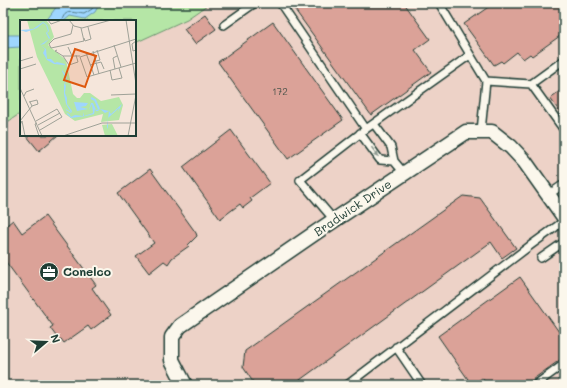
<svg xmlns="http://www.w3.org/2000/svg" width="567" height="388" viewBox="0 0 567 388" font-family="Mali,sans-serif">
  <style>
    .built { fill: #edd2c7 }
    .green { fill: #b5e6a6; stroke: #6a926d }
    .water { fill: #9ed6fe; stroke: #6b99ad }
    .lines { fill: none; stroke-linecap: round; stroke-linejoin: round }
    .shore { stroke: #527a85; stroke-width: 1 }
    .building { fill: #dba298; stroke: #1f3d34 }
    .lane-casing { stroke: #1f3d34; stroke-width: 10 }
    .street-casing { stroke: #1f3d34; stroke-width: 17 }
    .lane { stroke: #fbf7ec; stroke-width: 7 }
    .street { stroke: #fbf7ec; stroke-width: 14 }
    .oneway { fill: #8d9a90 }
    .labels { text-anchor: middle; stroke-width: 4; stroke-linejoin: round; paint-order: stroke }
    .number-label { font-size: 10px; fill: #4e564d }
    .street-label { font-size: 12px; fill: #1f3d34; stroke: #fbf7ec }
    .poi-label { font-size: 12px; font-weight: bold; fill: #1f3d34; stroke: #fbf7ec; text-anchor: start }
    .inset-river { fill: none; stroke: #9ed6fe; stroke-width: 2 }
    .inset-road { fill: none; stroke: #9fa298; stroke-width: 1 }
    .view { fill: #de580e; fill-opacity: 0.15; stroke: #de580e; stroke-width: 2 }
    .inset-edge { fill: none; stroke: #1f3d34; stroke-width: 2 }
  </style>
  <rect width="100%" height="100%" fill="#f5e6db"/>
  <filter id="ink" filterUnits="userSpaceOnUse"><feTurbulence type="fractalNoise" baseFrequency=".025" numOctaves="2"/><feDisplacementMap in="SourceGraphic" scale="8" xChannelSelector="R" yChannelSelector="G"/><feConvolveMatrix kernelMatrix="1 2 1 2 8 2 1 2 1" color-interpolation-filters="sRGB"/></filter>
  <g filter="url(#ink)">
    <!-- built -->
    <path class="built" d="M210,3h354v382h-561v-260l18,-12v22h114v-92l52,-24z"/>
    <!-- green -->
    <path class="green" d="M3,3h207l-23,16 -52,24v-22h-114v92l-18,12z"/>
    <!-- water -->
    <path class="water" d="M70,3h30l-5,9 -10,7 -15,-3 -6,5h-18l11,-15z
      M3,35h18v12l-18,1z"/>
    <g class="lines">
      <!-- shore -->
      <path class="shore" d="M62,21c2,-13 13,-8 22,-7l8,-5 3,-6"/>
    </g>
    <!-- building -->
    <path class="building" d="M290,3h114l26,36 -15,11 16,22 -60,43z
      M494,3h70v30l-32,23 -2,-2 -7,5 -6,-7 -14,11 -2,-2 -7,4 -30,-41z
      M205,14l11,15 -21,15 -11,-15z
      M273,22l70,98 -55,39 -70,-97z
      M564,88v30l-14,-20z
      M231,130l39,53 -20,15 2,3 -9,7 -3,-4 -20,15 -37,-52z
      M26,135h32l-19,16z
      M150,169l46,64 1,3 -9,9 1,1 -17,12 -4,6 -4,-3 -15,12 -13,-17 18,-13 -36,-50z
      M463,196l17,2 36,50 -14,10 -11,-16 -198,143h-38l-12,-18 2,-16z
      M45,216l51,69 -4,3 19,27 -20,15 -3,-4 -24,17 -3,-4 -2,1 -9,-12 3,-2 -50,-68v-30l10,-8 9,13z
      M520,277l44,62v18l-39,28h-37l-6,-7 -10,7 -34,-49z"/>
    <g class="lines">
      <defs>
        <path id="lane" d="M280,3l86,126 104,-74
          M439,3l47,78 -5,50
          M224,25l31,-22
          M486,81l45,3 33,-24
          M531,84l33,46
          M374,124l17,23 3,14 10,12
          M360,133l20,27 14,1
          M548,195l16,-11
          M334,220l-34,-40 66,-51
          M541,258l23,-16
          M396,347l26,38
          M347,385l184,-140 33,-24
          M535,385l29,-21"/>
        <path id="street" d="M185,385l-13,-25v-23l8,-11 138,-95 148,-99h26l19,15 14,15 39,55"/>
      </defs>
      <!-- lane casing -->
      <use href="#lane" class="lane-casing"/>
      <!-- street casing -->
      <use href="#street" class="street-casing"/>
      <!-- lane -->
      <use href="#lane" class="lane"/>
      <!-- street -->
      <use href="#street" class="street"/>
    </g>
    <!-- one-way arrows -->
    <defs><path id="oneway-solid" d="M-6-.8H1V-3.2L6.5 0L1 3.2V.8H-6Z"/></defs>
    <use class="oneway" href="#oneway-solid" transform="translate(375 152) rotate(54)"/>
  </g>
  <!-- icons -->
  <defs>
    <symbol id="office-disc" viewBox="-11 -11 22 22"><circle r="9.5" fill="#1f3d34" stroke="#fbf7ec"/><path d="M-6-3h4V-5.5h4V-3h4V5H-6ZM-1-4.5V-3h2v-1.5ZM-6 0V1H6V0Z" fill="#fff"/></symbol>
  </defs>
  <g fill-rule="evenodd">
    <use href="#office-disc" x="38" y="261" width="22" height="22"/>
  </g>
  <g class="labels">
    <!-- number labels -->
    <g class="number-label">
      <text x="280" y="95">172</text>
    </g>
    <!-- street labels -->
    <g class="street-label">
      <text transform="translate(353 208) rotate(-34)" y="4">Bradwick Drive</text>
    </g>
    <!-- poi labels -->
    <g class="poi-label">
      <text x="63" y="276">Conelco</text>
    </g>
  </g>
  <!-- overview -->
  <g transform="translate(20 20)">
    <rect width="116" height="116" fill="#f5e6db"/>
    <path d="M7,0h19l4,5 4,12 -6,8 18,15 7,34 4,4h3l4,-5h6l11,8 18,-4 4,8 -4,15 -18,2 2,-8 -28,7 -10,-7 -28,-57zM92,104l6,12h-13l-3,-11z" fill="#b5e6a6"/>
    <path d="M23,2l4,3 2,6 -2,2 3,5 -6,6 -4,1 6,4 1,10h4l4,4 2,-1 8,2 -3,6 4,5 1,4 -2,5 1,2 -1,7 2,5v6l5,7 -1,2 -5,-3 1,3 2,1 2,3 4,-2 8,1 1,-4v4l9,-3 -1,-9 -3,6 2,-7h2l3,7 4,-1 9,2 2,3 11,-10 -4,8 1,-4 -11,10v11l3,7 -4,-9 2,-16 -4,2 -5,-4 -2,2h-2l-1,-2 -1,5 -8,2 -15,2 -4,-4 -1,-5 5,3 -5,-8 -2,-10v-9l2,-6 -4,-8 2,-6 -10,-1 -7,-4 -4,-7 2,-4 -5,-4 9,-6 -3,-6 2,-2 -2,-6 -3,-2 -6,5 -5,2 -6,2 -6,-2 13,-1zM54,82l14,1 -2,3 -6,1 8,2 -11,2z" fill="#9ed6fe"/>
    <path class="inset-river" d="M71,78l4,2 4,9"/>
    <path class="inset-road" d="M28,0l3,4 11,-4M49,0l5,6 8,2 29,-8M106,0l10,64M53,5l-2,9 -17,5 -5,5 2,4 33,-7 -3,-13M64,18l1,3 6,-2 -3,-12M116,19l-56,18 7,20 49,-14M116,21l-4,3 1,7 3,-1M94,25l7,22M48,27l4,9h8M37,30l-2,1 8,5h9M73,31l6,23M66,33l8,22M43,36l6,9 9,-3 -2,-7M0,41l13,-4M76,41l4,-1 -3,-10M70,45l11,-3 3,7M0,49l16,-5M95,49l-2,-11 4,-2M90,50l2,10 10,-2 -3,-10M0,68l22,48M91,75l25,-1M4,76l2,-4 8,-3M9,82l8,-2 1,4 -6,2M0,101l12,-15 -2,-4M16,101l21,-12 5,8 -22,13M17,103l-2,1 4,12M0,105l2,-4 3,15M18,105l22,-12M43,116l39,-13h34M108,116l8,-41"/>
    <path class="view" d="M55,29l21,7 -11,31 -21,-7z"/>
    <rect width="116" height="116" class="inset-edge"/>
  </g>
  <!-- margin -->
  <rect width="567" height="388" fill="none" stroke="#fbf7ec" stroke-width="16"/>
  <rect x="8" y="8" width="551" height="372" fill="none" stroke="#1f3d34" stroke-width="1.5" filter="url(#ink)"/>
  <!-- north arrow -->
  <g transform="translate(46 342) rotate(71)" stroke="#fbf7ec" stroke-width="3" paint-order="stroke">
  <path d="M0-3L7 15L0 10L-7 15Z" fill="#1f3d34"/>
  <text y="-6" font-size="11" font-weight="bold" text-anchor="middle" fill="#1f3d34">N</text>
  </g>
</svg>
